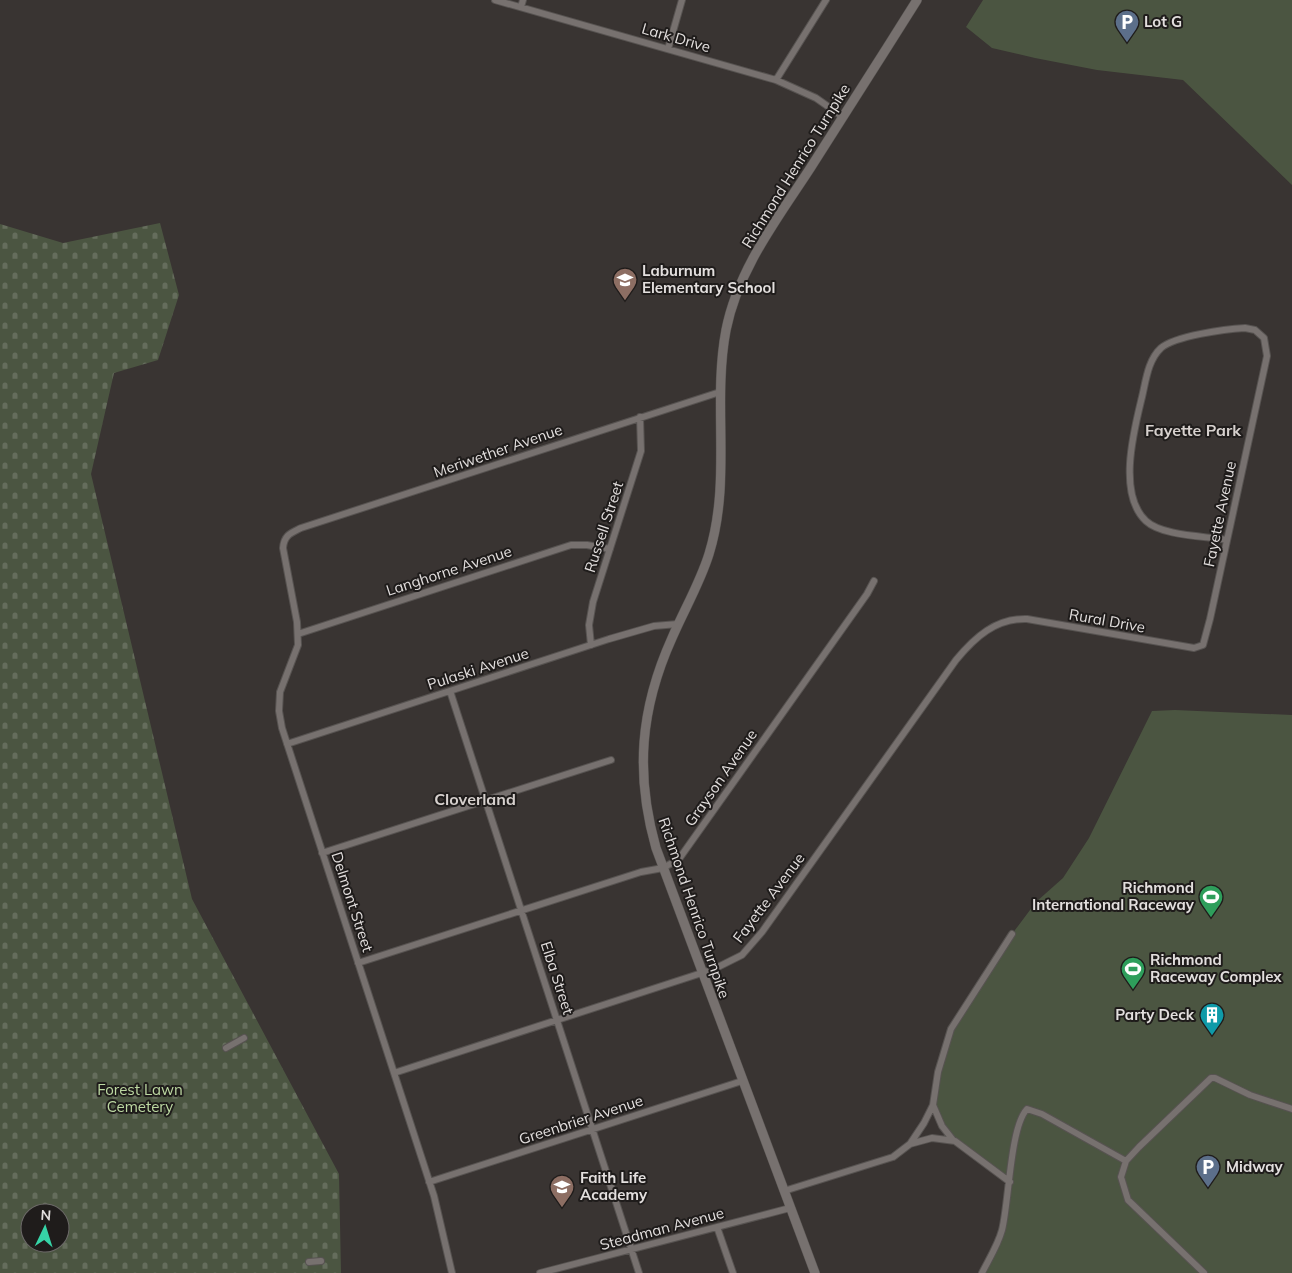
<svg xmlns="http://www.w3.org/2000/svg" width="1292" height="1273" viewBox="0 0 1292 1273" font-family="Mulish,sans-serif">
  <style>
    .grass { fill: #4b5541 }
    .cemetery { fill: url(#cemetery-stones); fill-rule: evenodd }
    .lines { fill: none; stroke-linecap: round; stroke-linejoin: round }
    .street-casing { stroke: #575351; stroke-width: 8 }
    .secondary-casing { stroke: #575351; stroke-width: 10 }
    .street { stroke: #77716f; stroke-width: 6 }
    .secondary { stroke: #77716f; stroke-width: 9 }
    .labels { text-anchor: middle; stroke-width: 4; stroke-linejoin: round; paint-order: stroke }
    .poi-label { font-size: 15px; font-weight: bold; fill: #e3dfde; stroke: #1f1c1b; text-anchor: start }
    .street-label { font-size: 15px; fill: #e3dfde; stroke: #1f1c1b }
    .park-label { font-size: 15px; fill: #bdd9a2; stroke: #1f1c1b }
    .neighbourhood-label { font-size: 16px; font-weight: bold; fill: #d7d1ce; stroke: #1f1c1b }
  </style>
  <defs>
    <pattern id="cemetery-stones" width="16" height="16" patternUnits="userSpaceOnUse" patternTransform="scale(1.25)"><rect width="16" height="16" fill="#4b5541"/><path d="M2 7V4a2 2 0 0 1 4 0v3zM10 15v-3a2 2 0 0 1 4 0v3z" fill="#656d5c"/></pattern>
  </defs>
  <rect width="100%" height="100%" fill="#393432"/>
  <!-- grass -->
  <path class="grass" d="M983,0h309v185l-109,-105 -86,-10 -62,-12 -43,-10 -26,-21z
    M1175,710l117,5v558h-310l19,-38 9,-53 -57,-41 -20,-36 18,-76 61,-95 24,-32 27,-24 26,-40 63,-127z"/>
  <!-- cemetery -->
  <path class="cemetery" d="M160,223l19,72 -21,65 -44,13 -23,101 101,425 147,275 2,99h-341v-1049l63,19zM30,1213h30v30h-30z"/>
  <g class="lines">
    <defs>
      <path id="street" d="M495,0l281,80 40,18 27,19
        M521,7l2,-7
        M668,49l14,-49
        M776,80l50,-80
        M298,634l273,-89h16l23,4
        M591,645l-2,-20 4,-23 48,-151 -1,-34
        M450,691l189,582
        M287,744l322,-105 45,-13 24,-2
        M322,853l289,-93
        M358,963l283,-91 22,-4 16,-9 188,-265 7,-13
        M226,1048l18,-10
        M394,1073l320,-104 28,-14 20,-23 194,-272c19,-23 40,-42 71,-41l167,29 9,-3 7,-26 57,-263 -3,-18 -9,-8 -10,-2c-20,1 -70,8 -84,20 -13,12 -15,32 -19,49 -8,33 -25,97 4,124 16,15 59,15 81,19
        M933,1105l9,21 11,14
        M910,1144l14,-21 9,-18 5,-33 13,-43 61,-95
        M429,1182l313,-101
        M784,1191l109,-34 17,-13 22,-6 23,3 55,41
        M717,1227l16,46
        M309,1262l12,-1
        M452,1273l-18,-77 -152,-468 -3,-17 1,-19 18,-47 -1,-23 -14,-74c1,-13 8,-15 18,-20l419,-136
        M540,1273l250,-65
        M982,1273c7,-14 16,-28 20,-43 7,-27 8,-103 25,-121l15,5 84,47
        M1204,1273l-76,-73 -7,-23 5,-16 13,-14 72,-69h4l35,17 42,14"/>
      <path id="secondary" d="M815,1273l-159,-425c-21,-74 -16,-139 16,-210 12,-28 28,-55 37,-84 23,-74 3,-150 17,-224 12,-61 52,-112 85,-163 35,-55 71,-111 106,-167"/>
    </defs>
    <!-- street casing -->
    <use href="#street" class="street-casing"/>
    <!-- secondary casing -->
    <use href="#secondary" class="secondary-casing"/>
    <!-- street -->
    <use href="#street" class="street"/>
    <!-- secondary -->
    <use href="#secondary" class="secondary"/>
  </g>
  <!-- icons -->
  <defs>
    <symbol id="parking-pin" viewBox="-11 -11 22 30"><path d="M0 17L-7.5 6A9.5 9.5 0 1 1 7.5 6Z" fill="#5c6f8a" stroke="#1f1c1b"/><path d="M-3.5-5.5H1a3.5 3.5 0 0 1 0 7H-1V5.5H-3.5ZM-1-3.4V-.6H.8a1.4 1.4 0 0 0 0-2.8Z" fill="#fff"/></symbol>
    <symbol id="school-pin" viewBox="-11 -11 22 30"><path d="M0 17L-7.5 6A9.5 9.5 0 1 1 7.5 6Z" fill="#8d6e63" stroke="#1f1c1b"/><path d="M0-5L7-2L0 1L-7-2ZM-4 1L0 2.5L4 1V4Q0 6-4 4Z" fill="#fff"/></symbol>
    <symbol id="stadium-pin" viewBox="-11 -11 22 30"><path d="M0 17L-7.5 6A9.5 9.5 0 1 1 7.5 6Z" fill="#2e9e5b" stroke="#1f1c1b"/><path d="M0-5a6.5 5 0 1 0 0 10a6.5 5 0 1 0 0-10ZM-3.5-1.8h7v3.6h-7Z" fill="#fff"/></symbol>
    <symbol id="building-pin" viewBox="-11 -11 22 30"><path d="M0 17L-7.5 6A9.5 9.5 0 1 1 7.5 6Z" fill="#0f9aa8" stroke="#1f1c1b"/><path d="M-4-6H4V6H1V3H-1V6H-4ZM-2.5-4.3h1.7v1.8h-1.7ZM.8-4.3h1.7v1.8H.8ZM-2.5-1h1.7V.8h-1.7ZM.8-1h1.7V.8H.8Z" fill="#fff"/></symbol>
  </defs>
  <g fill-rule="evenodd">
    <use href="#parking-pin" x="1113" y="8" width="28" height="38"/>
    <use href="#school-pin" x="611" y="266" width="28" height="38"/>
    <use href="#stadium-pin" x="1197" y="883" width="28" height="38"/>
    <use href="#stadium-pin" x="1119" y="955" width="28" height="38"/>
    <use href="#building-pin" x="1198" y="1001" width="28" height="38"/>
    <use href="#parking-pin" x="1194" y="1153" width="28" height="38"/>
    <use href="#school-pin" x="548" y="1173" width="28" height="38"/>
  </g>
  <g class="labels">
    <!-- poi labels -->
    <g class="poi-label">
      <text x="1144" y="27">Lot G</text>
      <text x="642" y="276">Laburnum<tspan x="642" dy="17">Elementary School</tspan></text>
      <text x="1194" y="893" text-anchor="end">Richmond<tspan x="1194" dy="17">International Raceway</tspan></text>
      <text x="1150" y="965">Richmond<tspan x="1150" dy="17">Raceway Complex</tspan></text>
      <text x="1194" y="1020" text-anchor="end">Party Deck</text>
      <text x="1226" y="1172">Midway</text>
      <text x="580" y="1183">Faith Life<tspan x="580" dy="17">Academy</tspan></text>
    </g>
    <!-- street labels -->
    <g class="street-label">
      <text transform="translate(676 38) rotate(16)" y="5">Lark Drive</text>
      <text transform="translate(796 166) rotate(-58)" y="5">Richmond Henrico Turnpike</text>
      <text transform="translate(498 451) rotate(-19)" y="5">Meriwether Avenue</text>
      <text transform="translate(1220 514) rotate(-78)" y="5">Fayette Avenue</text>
      <text transform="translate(604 527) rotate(-72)" y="5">Russell Street</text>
      <text transform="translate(449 571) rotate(-18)" y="5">Langhorne Avenue</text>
      <text transform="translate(1107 621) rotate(10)" y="5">Rural Drive</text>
      <text transform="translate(478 669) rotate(-18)" y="5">Pulaski Avenue</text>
      <text transform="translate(721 778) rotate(-55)" y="5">Grayson Avenue</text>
      <text transform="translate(769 898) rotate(-53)" y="5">Fayette Avenue</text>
      <text transform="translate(352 902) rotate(72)" y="5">Delmont Street</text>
      <text transform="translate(694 908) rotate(71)" y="5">Richmond Henrico Turnpike</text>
      <text transform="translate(557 978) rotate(72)" y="5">Elba Street</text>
      <text transform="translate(581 1120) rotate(-18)" y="5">Greenbrier Avenue</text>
      <text transform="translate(662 1229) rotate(-15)" y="5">Steadman Avenue</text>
    </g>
    <!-- park labels -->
    <g class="park-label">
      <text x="140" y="1095">Forest Lawn<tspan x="140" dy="17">Cemetery</tspan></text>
    </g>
    <!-- neighbourhood labels -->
    <g class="neighbourhood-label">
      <text x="1193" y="436">Fayette Park</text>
      <text x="475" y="805">Cloverland</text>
    </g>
  </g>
  <!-- north arrow -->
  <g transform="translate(45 1228) rotate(4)"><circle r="24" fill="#1f1c1b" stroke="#6d6a69"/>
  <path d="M0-4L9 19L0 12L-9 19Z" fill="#36d4a7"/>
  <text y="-8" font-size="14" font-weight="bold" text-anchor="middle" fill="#e3dfde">N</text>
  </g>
</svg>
